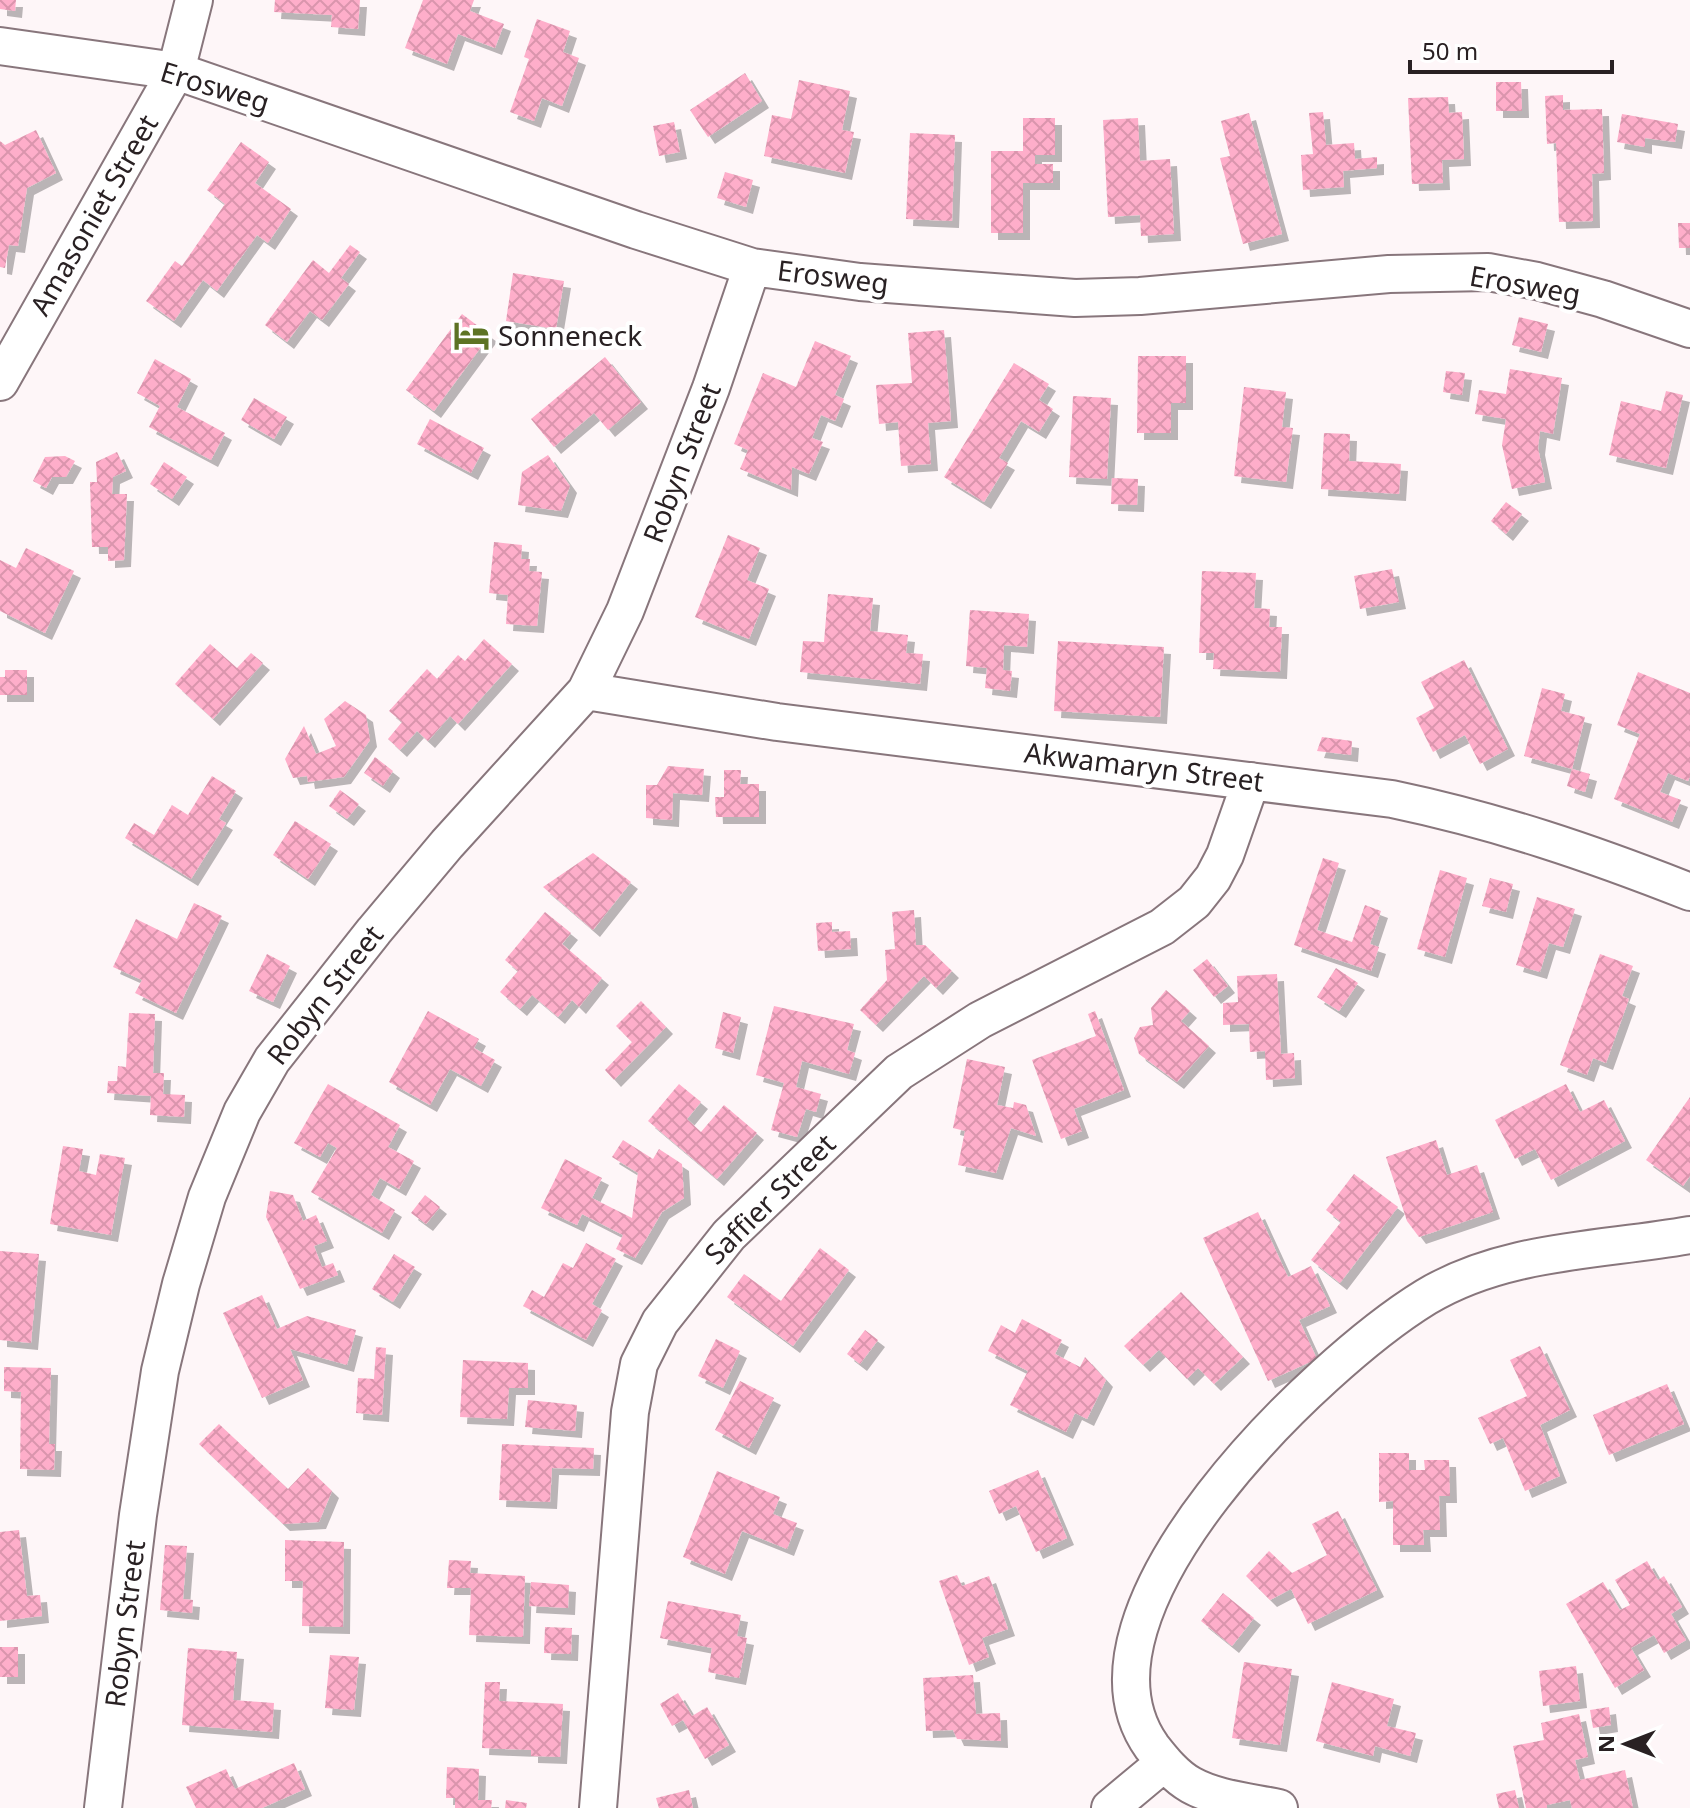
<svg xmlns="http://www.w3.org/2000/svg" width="1690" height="1808" viewBox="0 0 1690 1808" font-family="'Noto Sans',sans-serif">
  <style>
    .building { fill: url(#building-cross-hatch); filter: url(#shadow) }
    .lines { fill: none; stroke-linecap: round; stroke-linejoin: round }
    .minor-casing { stroke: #88767c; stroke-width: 40 }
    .minor { stroke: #fff; stroke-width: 36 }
    .labels { text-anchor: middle; stroke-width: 8; stroke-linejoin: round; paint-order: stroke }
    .street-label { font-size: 28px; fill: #292123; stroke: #fff }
    .poi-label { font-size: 28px; fill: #292123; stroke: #fff; text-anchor: start }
  </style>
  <defs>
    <pattern id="building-cross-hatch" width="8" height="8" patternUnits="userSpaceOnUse" patternTransform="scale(2)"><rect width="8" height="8" fill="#feaeca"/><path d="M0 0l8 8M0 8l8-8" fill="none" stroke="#da95ad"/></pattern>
    <filter id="shadow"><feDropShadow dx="7" dy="7" stdDeviation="0" flood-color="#0004"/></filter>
  </defs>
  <rect width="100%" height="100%" fill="#fef6f8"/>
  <!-- building -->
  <path class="building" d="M0,0h16l-1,11 -15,-2z
    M275,0h85l-2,29 -27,-2 1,-12 -58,-3z
    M423,0h51l-4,11 34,13 -9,24 -37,-14 -11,30 -42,-16z
    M537,19l33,12 -7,21 16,6 -17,48 -20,-8 -8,23 -24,-9 19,-53 -5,-2z
    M745,73l17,28 -54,36 -18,-27z
    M799,80l51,11 -8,39 12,2 -9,41 -81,-17 8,-41 19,4z
    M1496,82h25l1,29h-26z
    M1563,95v15l39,-1 2,64 -12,1 1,47 -34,1 -3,-79 -9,1 -2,-48z
    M1448,97l1,16 13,-1 2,47 -22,1 1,23 -31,1 -4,-86z
    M1323,112l3,33 28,-2 1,16 22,-2v11l-34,3 1,16 -41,3 -2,-35 12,-1 -4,-41z
    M1249,113l33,121 -39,10 -23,-86 10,-2 -9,-35z
    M1622,114l56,10 -3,18 -30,-4v9l-28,-5z
    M1023,118h32v37h-20v9h18v19h-30v50h-32v-82h32z
    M1138,118l2,43 30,-2 4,75 -33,2 -1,-21 -32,2 -5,-97z
    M674,122l6,30 -21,4 -6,-30z
    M36,130l20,43 -29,15 -9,58 -9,-1 -4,23 -5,-1v-126l5,4z
    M910,133l45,2 -3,86 -46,-2z
    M241,142l28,20 -14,21 36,26 -23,34 -11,-8 -40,56 -14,-11 -29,41 -28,-20 29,-40 7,5 43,-62 -18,-14z
    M725,172l28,8 -7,27 -29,-9z
    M1678,223h12v25h-11z
    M350,245l10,7 -19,26 8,6 -27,36 -12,-9 -23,31 -22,-17 48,-65 16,13z
    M513,273l51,8 -8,48 -50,-8z
    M462,314l28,21 -56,76 -28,-21z
    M1519,317l29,7 -7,28 -29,-7z
    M944,330l7,91 -23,2 3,41 -30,2 -3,-44 -19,2 -3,-39 36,-2 -4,-50z
    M815,341l36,15 -16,39 9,4 -9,22 -14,-6 -9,23 11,4 -14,32 -17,-7 -1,23 -51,-21 8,-19 -14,-6 29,-71 33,14z
    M1138,356h48v47h-15v30h-34z
    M605,357l36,45 -33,28 -14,-17 -40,34 -23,-28z
    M155,359l36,20 -14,28 48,26 -14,27 -62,-33 11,-21 -23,-13z
    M1014,363l35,21 -10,16 14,9 -14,23 -18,-11 -22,37 9,5 -24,39 -40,-25z
    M1510,369l52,9 -9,56 -13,-3 -2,17 7,34 -33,7 -10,-44 4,-26 -31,-5 4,-24 27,4z
    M1446,371l19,2 -3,22 -19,-3z
    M1244,387l42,5 -4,35 11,1 -7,54 -52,-6z
    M1666,391l17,4 -17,73 -57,-13 12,-54 40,10z
    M1073,396l38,2 -4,81 -38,-2z
    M254,398l33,19 -13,22 -33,-19z
    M430,419l54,29 -13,25 -54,-29z
    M1324,433l26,1 -1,27 52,3 -2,30 -78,-5z
    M117,452l9,19 -13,6 -1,17h15l-3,66 -16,1v-14h-16l-2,-65h7l-1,-20z
    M548,455l22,31 -9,25 -43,-6 4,-33z
    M65,456l10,5 -9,16h-14l-6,11 -13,-7 12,-24z
    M164,462l23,15 -15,22 -22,-15z
    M1112,478l26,1 -1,26 -26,-1z
    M1506,502l16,12 -16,20 -15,-13z
    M728,535l32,13 -13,32 22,9 -20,50 -54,-22z
    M494,542l28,3 -1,14h9l-1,12 13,1 -5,54 -31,-2 2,-29 -19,-2z
    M26,548l48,23 -29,62 -45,-22v-51l16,8z
    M1392,569l7,33 -39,7 -6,-33z
    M1202,571l54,2 -2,35 16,1 -1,18h13l-2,45 -67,-3 1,-16h-15z
    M828,594l45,4 -3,33 38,4 -2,18 17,1 -3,30 -120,-12 3,-31 21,1z
    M970,610l59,4 -2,33 -23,-2 -1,25 9,1 -2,20 -25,-3 2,-20 -21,-2z
    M484,639l28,25 -54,60 -8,-8 -22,25 -11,-10 -17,19 -12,-11 14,-17 -13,-11 38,-42 10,10 21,-24 7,6z
    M1058,641l106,6 -4,70 -106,-6z
    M210,644l27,24 14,-15 12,10 -50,56 -38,-35z
    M1464,660l44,89 -28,15 -15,-29 -32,17 -17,-34 18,-10 -13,-26z
    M5,670h22v25h-27v-18h5z
    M1638,672l52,21v84l-2,4 -20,-8 -8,19 21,8 -9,22 -58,-23 26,-65 -23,-9z
    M1542,688l23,6 -4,17 24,6 -13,52 -48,-13z
    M345,701l21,14 4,25 -26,37 -36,5 -1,-6 -14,2 -8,-19 19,-33 12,28 20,-8 -12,-27z
    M1322,737l30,4 -1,14 -34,-4z
    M375,757l18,14 -10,15 -19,-13z
    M668,766l36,3 -2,26 -29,-2 -1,27 -26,-2v-33h11z
    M1572,769l18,5 -5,18 -18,-6z
    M724,770h17l-1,14h19v33h-43l-1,-20h9z
    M212,776l24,15 -17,28 7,4 -35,56 -66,-41 9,-15 20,12 18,-30 16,10z
    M340,790l19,14 -12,15 -18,-13z
    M295,821l36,23 -23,35 -35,-24z
    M593,853l38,29 -38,48 -50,-43z
    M1323,858l16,5 -22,67 35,12 13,-37 16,6 -11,33 9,3 -8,24 -77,-26z
    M1440,870l27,8 -22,79 -28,-8z
    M1490,878l23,6 -7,28 -24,-6z
    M1537,897l38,12 -12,38 -14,-4 -9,29 -24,-7z
    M194,903l28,13 -46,97 -41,-20 7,-13 -29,-13 23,-48 41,20z
    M914,910l2,35h9l27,26 -16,17 -12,-12 -48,49 -16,-15 27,-30 -2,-30 10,-1 -3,-37z
    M545,912l26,21 -9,11 40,34 -23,29 -7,-7 -14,17 -26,-22 -12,14 -20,-17 18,-21 -13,-11z
    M832,922v10l18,-1 1,18 -33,2 -2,-28z
    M267,954l23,12 -17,36 -24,-11z
    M1600,954l33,12 -11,30 7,3 -23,64 -13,-5 -6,17 -27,-10z
    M1207,959l21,27 -14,11 -21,-27z
    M1336,968l22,15 -19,28 -22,-14z
    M1277,974l4,80 13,-1 1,25 -29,2 -1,-29 -15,1 -1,-28 -26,1v-22l15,-1 -1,-26z
    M1166,990l24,21 -9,10 28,25 -32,36 -38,-28 -5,-16 6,-11 13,-2 -2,-17z
    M641,1001l25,26 -52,53 -9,-10 27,-28 -16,-16z
    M774,1006l80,18 -7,26 8,3 -6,21 -47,-13 -6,26 25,7 -5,18 -10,-3 -9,28 -26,-7 13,-47 -28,-8z
    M428,1011l51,28 -5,9 21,12 -14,26 -31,-17 -20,36 -41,-23z
    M1095,1011l29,79 -50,19 8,22 -21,8 -29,-79 64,-24 -8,-22z
    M723,1012l18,5 -8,36 -18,-5z
    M129,1013l26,1 -2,59h11l-1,21 22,1 -1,22 -34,-2 1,-19 -44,-3 1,-12h9l1,-15 8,1z
    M967,1059l38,8 -8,38 16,3 1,-6 12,3 10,31 -25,-8 -15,45 -38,-8 7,-34 -12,-3z
    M328,1084l72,41 -12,22 26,14 -15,28 -19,-11 -9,17 24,15 -13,23 -71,-41 26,-44 -9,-5 -8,14 -26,-14z
    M679,1084l22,18 -14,17 14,13 23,-27 33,28 -40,46 -69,-58z
    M1566,1084l14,28 24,-12 21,41 -74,39 -16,-31 -20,10 -20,-39z
    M1690,1097v79l-7,10 -37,-26z
    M623,1140l30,19 6,-10 23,15 2,34 -22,14 -27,46 -19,-9 7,-14 -41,-21 -5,11 -36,-17 24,-49 37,19 -10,20 40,20 6,-45 -26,-16z
    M1436,1140l11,35 30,-10 16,47 -74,25 -12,-16 -21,-64z
    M63,1146l20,3 -4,22 17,4 4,-21 25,4 -14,77 -61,-11z
    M1354,1174l44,33 -58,76 -29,-23 30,-38 -15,-12z
    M270,1191l23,4 10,26 13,-6 11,26 -13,5 8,21 11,-4 5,12 -38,14 -34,-72z
    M425,1195l15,12 -14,17 -15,-11z
    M1258,1212l30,65 23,-11 19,40 -31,14 18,39 -49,22 -65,-143z
    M586,1243l30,16 -24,45 10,6 -16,30 -63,-34 9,-16 12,7 19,-34 10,5z
    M820,1248l29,22 -56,76 -66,-49 17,-23 37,27z
    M0,1251l39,3 -8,89 -31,-3z
    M394,1254l21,13 -22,35 -21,-13z
    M1181,1292l62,65 -29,27 -16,-16 -11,11 -28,-29 -16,15 -19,-19z
    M262,1295l15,34 30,-13 49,14 -9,35 -57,-16 13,31 -41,18 -39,-85z
    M1022,1319l40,21 -7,14 25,13 5,-10 21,23 -19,39 -12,-6 -9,19 -56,-27 18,-34 -40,-20 13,-26 14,8z
    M865,1330l13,10 -18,24 -13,-10z
    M716,1339l24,12 -17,37 -25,-12z
    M1540,1346l30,64 -30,15 20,51 -35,15 -22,-53 -13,6 -12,-26 49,-22 -17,-36z
    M376,1347l10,1 -4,67 -26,-2 2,-35 16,1z
    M463,1360l65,3v25h-19l-2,31 -47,-2z
    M4,1367l47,1 -2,76h6l-1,26 -34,-1 1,-77 -17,-1z
    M740,1381l34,17 -25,50 -34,-18z
    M1667,1384l17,40 -75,31 -16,-40z
    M528,1400l49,5 -2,26 -50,-4z
    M219,1424l69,65 20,-21 24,23 -13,31 -36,2 -84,-80z
    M502,1444l92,4 -1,21 -41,-1 -2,34 -51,-2z
    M1379,1453h30v17h16l-1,-10h25l1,36h-11l1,34h-17l1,15h-31v-44l-14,1z
    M1038,1470l29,68 -31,14 -20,-46 -17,8 -10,-23z
    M717,1471l63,26 -7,17 24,9 -10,26 -45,-18 -17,43 -42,-17z
    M1338,1511l39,79 -69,34 -17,-35 -21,11 -24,-24 23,-25 23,22 35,-18 -15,-31z
    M19,1530l8,66 13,-1 2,21 -42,5v-89z
    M285,1540l59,2 -1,85 -41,-1 1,-45h-18z
    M165,1545l22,1 -4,53 10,1 -1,13 -32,-3z
    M449,1560l22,1 -1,12 55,3 -2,61 -54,-2 2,-47h-24z
    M1647,1561l11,19 6,-4 18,31 -11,7 15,26 -22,13 -10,-18 -23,13 13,22 -29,18 -49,-84 37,-22 17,28 10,-5 -15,-25z
    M957,1575l5,11 27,-10 19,53 -26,9 7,19 -20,8 -30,-84z
    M531,1582l38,3 -1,23 -39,-2z
    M1223,1593l31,25 -22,28 -31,-25z
    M668,1601l73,14 -4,21 10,2 -8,40 -31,-6 4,-24 -52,-10z
    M545,1627l27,1 -1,26 -27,-1z
    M0,1647h18v30h-18z
    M188,1648l49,4 -4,48 41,3 -2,29 -90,-7z
    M330,1655l29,2 -5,53 -29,-2z
    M1244,1662l48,7 -12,76 -48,-7z
    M1576,1666l4,35 -37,5 -4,-35z
    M973,1675l3,39 24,-1 1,28 -44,-2 -4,-9 -27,1 -3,-53z
    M485,1682h15l-1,19 64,3 -3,53 -29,-1v-6l-49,-2z
    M1332,1682l62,17 -7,27 29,7 -6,23 -35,-10 -2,10 -57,-15z
    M678,1693l14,23 15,-9 22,38 -24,14 -22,-39 -11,6 -12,-22z
    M1609,1707l2,18 -18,3 -3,-18z
    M1579,1714l9,43 -13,3 5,20 45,-10 8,38h-61l-2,-8 -23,5v3h-21l-13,-62 31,-6 -3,-17z
    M294,1763l11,26 -43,19h-66l-10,-21 40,-18 9,20z
    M447,1767l32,2 -1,31h14l-1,8h-36v-10h-9z
    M689,1790l4,18h-34l-3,-10z
    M1515,1790l4,18h-20l-3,-14z
    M506,1800l21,3 -1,5h-21z"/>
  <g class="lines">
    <defs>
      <path id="minor" d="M0,46l176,25 460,159 116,37 108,15 215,16 65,-2 249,-22 99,-2 49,9 66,18 87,30
        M0,382l176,-311 18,-71
        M586,691l191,31 615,77c105,22 199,54 298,93
        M103,1808l35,-293 22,-144 21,-87 26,-87 35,-85 30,-52 102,-129 73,-87 139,-153 39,-80 86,-223 41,-121
        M598,1808l32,-396 9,-48 21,-42 69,-87 170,-163 81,-52 182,-93 32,-25 19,-24 12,-23 26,-74
        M1110,1808l54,-45
        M1279,1808c-28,-6 -63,-9 -88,-23 -16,-9 -28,-24 -39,-38 -97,-135 168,-385 274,-450 80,-48 175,-46 264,-62"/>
    </defs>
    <!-- minor casing -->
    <use href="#minor" class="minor-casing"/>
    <!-- minor -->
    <use href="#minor" class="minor"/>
  </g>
  <!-- icons -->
  <defs>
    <symbol id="hotel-bare" viewBox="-9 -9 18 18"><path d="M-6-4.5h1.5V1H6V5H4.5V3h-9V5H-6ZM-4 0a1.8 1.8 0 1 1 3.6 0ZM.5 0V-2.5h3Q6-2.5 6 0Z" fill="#5d7324" stroke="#fff" stroke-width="2.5" paint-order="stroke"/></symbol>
  </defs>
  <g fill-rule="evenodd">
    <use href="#hotel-bare" x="446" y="310" width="51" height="51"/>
  </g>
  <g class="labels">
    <!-- street labels -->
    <g class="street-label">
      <text transform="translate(215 87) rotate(17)" y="10">Erosweg</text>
      <text transform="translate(94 215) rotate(-60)" y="10">Amasoniet Street</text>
      <text transform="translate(833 277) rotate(7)" y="10">Erosweg</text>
      <text transform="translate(1525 285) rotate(10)" y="10">Erosweg</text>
      <text transform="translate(682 463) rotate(-69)" y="10">Robyn Street</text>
      <text transform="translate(1144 767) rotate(7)" y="10">Akwamaryn Street</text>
      <text transform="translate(325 995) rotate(-52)" y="10">Robyn Street</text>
      <text transform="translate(770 1199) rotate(-45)" y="10">Saffier Street</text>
      <text transform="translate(125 1624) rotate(-83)" y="10">Robyn Street</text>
    </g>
    <!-- poi labels -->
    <g class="poi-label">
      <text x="498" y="346">Sonneneck</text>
    </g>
  </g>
  <!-- north arrow -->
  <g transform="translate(1626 1744) rotate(270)" stroke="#ffffff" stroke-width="6" paint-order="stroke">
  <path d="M0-6L14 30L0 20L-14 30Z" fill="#292123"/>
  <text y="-12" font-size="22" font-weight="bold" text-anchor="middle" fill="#292123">N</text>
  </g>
  <!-- scale -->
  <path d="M1410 60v12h202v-12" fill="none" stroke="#292123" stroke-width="4"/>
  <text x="1422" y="60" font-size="24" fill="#292123" stroke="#ffffff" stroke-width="6" paint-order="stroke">50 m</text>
</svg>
